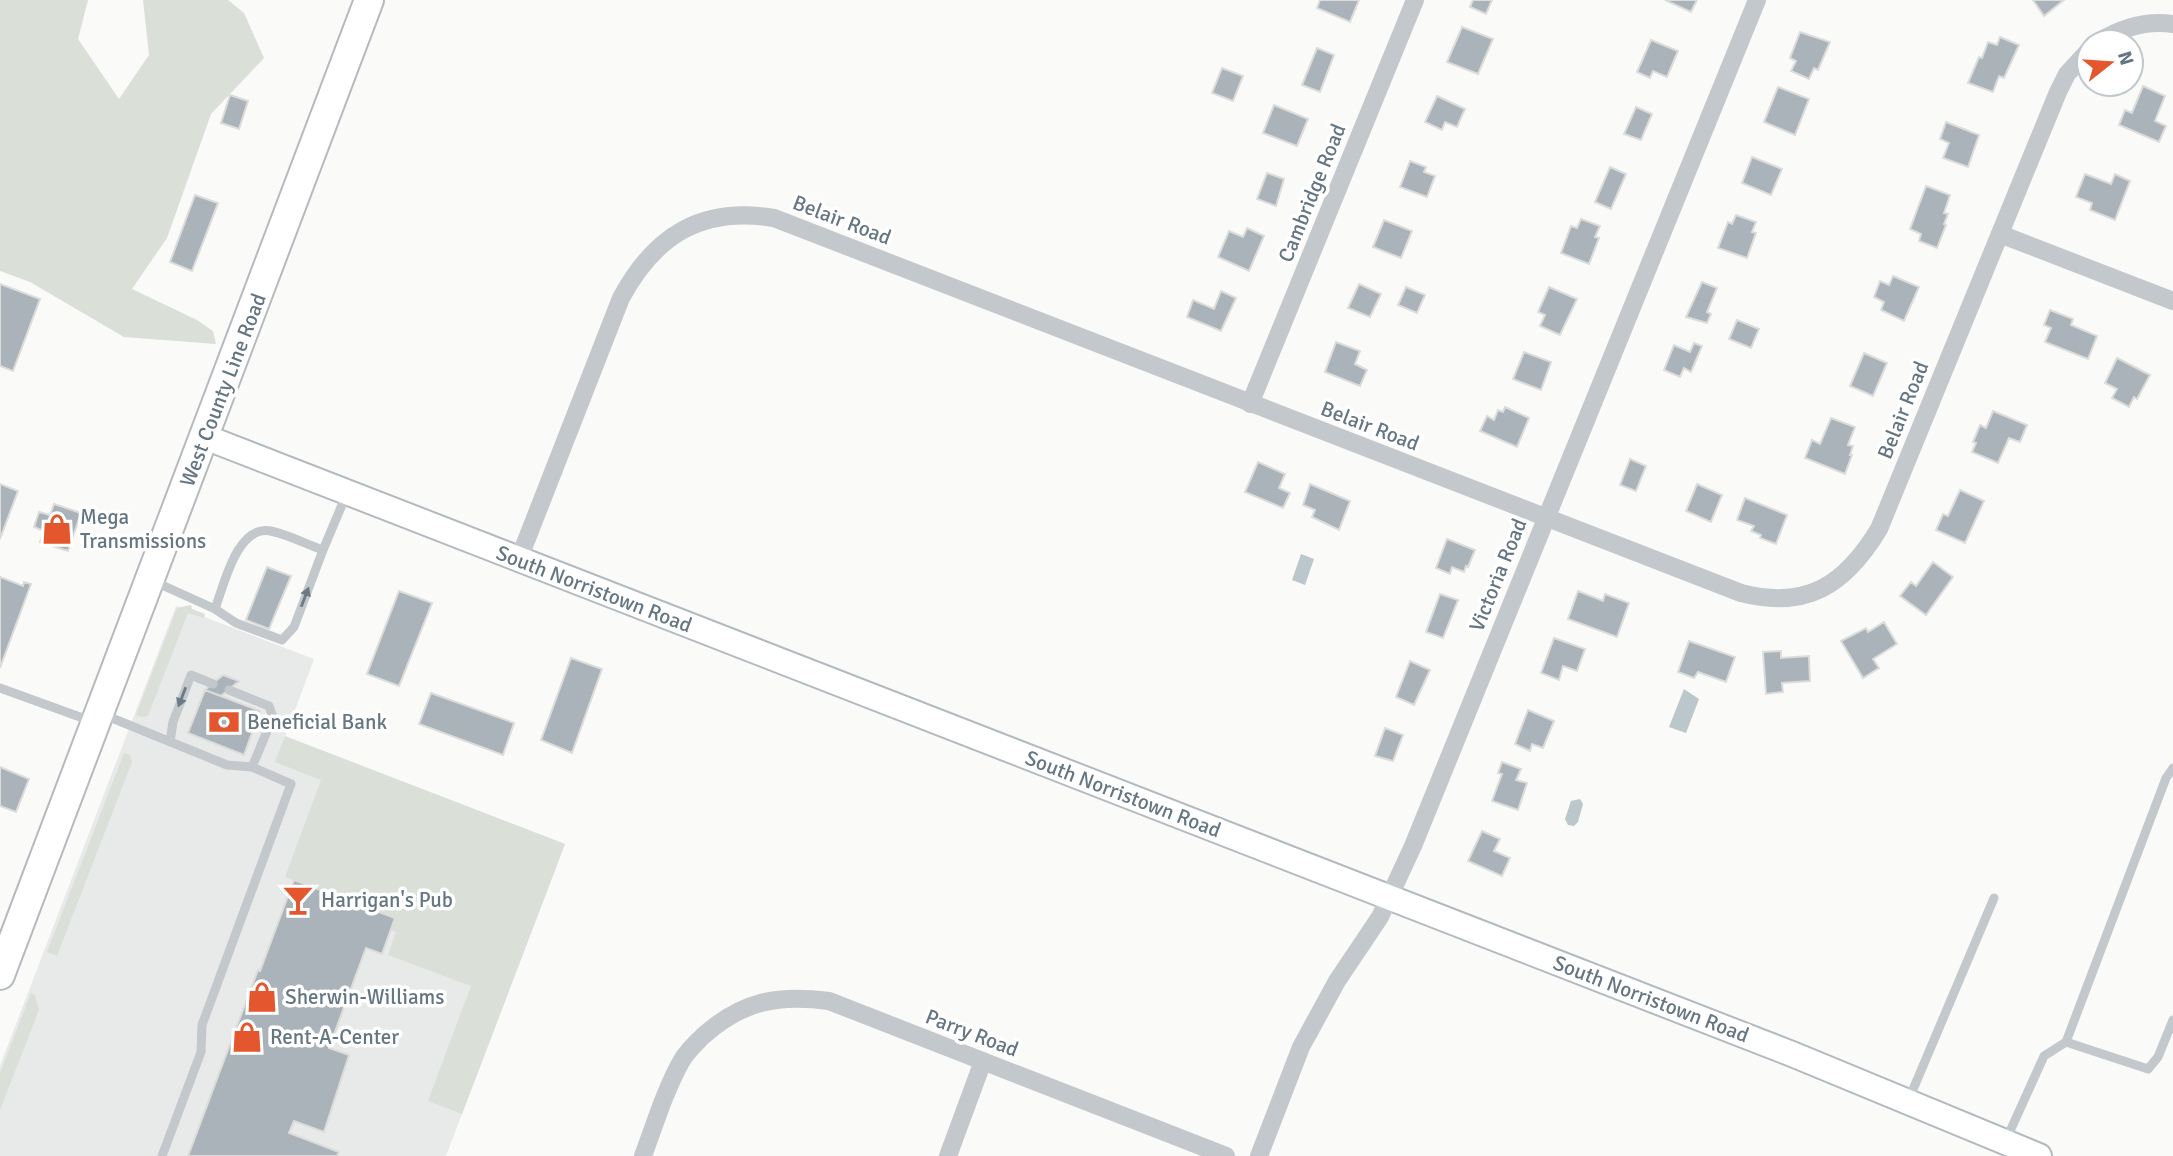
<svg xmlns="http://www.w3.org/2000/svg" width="2173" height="1156" viewBox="0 0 2173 1156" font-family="Signika,sans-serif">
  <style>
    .built { fill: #e8e9e9 }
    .green { fill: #dadfd7 }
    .water { fill: #bbc7cb }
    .building { fill: #aab3b9; stroke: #dcdcda; stroke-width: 2 }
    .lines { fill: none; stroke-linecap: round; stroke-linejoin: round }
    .secondary-casing { stroke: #b3babf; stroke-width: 28 }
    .primary-casing { stroke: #b5babe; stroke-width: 32 }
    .lane { stroke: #c3c8cc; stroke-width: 9 }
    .street { stroke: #c3c8cc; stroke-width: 18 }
    .secondary { stroke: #fff; stroke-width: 24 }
    .primary { stroke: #fff; stroke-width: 28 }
    .oneway { fill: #6a7a87 }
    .labels { text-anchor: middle; stroke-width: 7; stroke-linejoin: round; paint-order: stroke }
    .street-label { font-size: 21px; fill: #657683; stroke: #fff }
    .poi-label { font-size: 21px; fill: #657683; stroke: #fff; text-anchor: start }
  </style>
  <rect width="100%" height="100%" fill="#fafaf8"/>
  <!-- built -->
  <path class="built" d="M176,606l138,53 -29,78 280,107 -119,312h-446v-90z"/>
  <!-- green -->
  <path class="green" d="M0,0h88l-10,39 41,60 30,-44 -6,-55h85l16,13 20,45 -53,56 -44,124 -35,51 65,31 16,11 3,13 -92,-7 -94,-55 -30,-11z
    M191,605l1,4 13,5 -1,4 -16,-5 -40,103 -6,1 -6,-2 41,-107z
    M285,736l280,108 -103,270 -34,-13 43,-115 -83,-31 8,-23 -5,-2 4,-12 -110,-41 36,-97 -46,-18z
    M124,753l6,2 2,7 -75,194 -10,-4z
    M31,993l4,3 4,14 -39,100v-37z"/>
  <!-- water -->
  <path class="water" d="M1301,554l13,5 -9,26 -13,-5z
    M1684,689l15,10 -13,34 -17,-6z
    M1580,799l3,5 -5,18 -4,4 -6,-1 -3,-6 6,-18z"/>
  <!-- building -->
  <path class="building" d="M1320,0h39l-9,22 -33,-14z
    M1473,0h19l-6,14 -16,-7z
    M1665,0h32l-6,12z
    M2033,0h31l-20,16z
    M1462,27l31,12 -15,35 -31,-12z
    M1800,32l30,10 -12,28 -4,-2 -5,11 -18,-8 5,-10 -6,-3z
    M2000,37l19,8 -15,33 -5,-2 -6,16 -25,-9 11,-26 3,1 6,-16 9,3z
    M1651,40l27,11 -11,26 -14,-6 -3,7 -13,-6z
    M1317,48l17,7 -14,37 -18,-7z
    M1222,68l21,8 -10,25 -21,-8z
    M2143,86l22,10 -10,25 11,5 -7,16 -40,-17 6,-15 7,3z
    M1778,87l31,12 -14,36 -31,-13z
    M230,95l18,6 -9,28 -18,-6z
    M1437,96l28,13 -8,18 -12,-5 -3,8 -17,-8z
    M1274,105l34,14 -11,27 -34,-13z
    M1636,107l16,7 -11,26 -17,-6z
    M1946,122l33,13 -11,32 -25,-9 6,-15 -9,-4z
    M1752,157l30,12 -11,26 -29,-12z
    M1410,161l16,6 -2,5 11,4 -8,21 -27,-10z
    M1610,167l16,7 -15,35 -16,-7z
    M1267,173l17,6 -8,27 -19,-7z
    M2085,174l26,10 4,-10 15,7 -15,39 -25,-10 2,-7 -16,-6z
    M1926,186l24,9 -6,18 4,1 -4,10 2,1 -9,23 -18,-7 2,-7 -11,-5z
    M195,195l23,8 -26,68 -22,-9z
    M1736,215l20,7 -4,10 4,1 -9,25 -29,-10 10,-26 4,2z
    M1581,219l19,7 -5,11 4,1 -10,26 -28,-11 10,-27 6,2z
    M1384,220l28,11 -11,27 -28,-11z
    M1247,228l17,8 -15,35 -31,-14 11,-26 14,6z
    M1893,276l26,11 -15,34 -23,-11 3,-8 -10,-5 6,-16 9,4z
    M1702,282l15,6 -10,24 4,2 -4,9 -21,-6z
    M0,284l40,15 -27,72 -13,-5z
    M1359,284l22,10 -11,23 -22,-9z
    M1406,287l19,8 -8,18 -19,-8z
    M1549,287l28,12 -17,36 -20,-9 5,-11 -7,-3z
    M1221,291l15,7 -15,33 -34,-14 6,-17 21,9z
    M2050,310l23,9 -2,6 26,11 -9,23 -43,-17 6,-14 -7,-3z
    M1737,320l22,9 -8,19 -22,-9z
    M1336,342l24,9 -5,13 12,6 -7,16 -35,-14z
    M1694,343l8,3 -11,26 -7,-4 -4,9 -16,-7 10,-25 16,7z
    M1524,352l27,10 -10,28 -28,-11z
    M1864,353l23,10 -14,33 -23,-10z
    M2117,358l33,17 -13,24 -3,-2 -5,10 -17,-9 5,-9 -12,-6z
    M1505,407l24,11 -12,29 -37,-16 7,-15 7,4 4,-10 5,2z
    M1993,411l34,14 -7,17 -11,-4 -11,25 -26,-11 4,-9 -3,-1 7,-17 6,3z
    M1831,418l24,9 -7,18 5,1 -3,9h2l-7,19 -40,-16 7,-18 8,4z
    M1630,459l16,7 -10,25 -16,-6z
    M1258,462l27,12 -6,14 11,5 -7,15 -38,-16z
    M0,484l18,7 -18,48z
    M1310,484l40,17 -11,29 -27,-13 3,-7 -12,-5z
    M1697,484l25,11 -11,27 -25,-11z
    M1960,490l24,11 -19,42 -29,-13 7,-16 5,2z
    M1745,498l42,17 -11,29 -16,-6 1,-3 -10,-4 3,-5 -17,-6z
    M54,504l27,9 -13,38 -28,-9 4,-11 -10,-4 5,-15 11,3z
    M1447,539l28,11 -7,17 -2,-1 -2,6 -12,-5 -2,7 -14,-6z
    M1933,562l20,15 -27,38 -26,-19 11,-14 5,4z
    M267,567l24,9 -22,53 -23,-9z
    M0,577l23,9 1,-4 7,2 -31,84z
    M399,591l33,12 -33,83 -32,-12z
    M1578,591l25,10 2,-7 24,9 -12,34 -49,-18z
    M1440,594l18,6 -15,38 -17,-6z
    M1884,622l13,22 -24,15 6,9 -16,10 -22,-37 25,-13 2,4z
    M1554,638l31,11 -8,22 -14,-5 -4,14 -18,-7z
    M1689,641l46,16 -9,25 -28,-10 -4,6 -16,-6z
    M1781,651v7l28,-2 1,25 -28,2 1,9 -17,2 -3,-42z
    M571,658l31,11 -30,84 -31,-13z
    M1410,661l20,9 -16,35 -18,-8z
    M223,675l16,6 -18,15 -16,-6z
    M205,690l55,21 -16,44 -56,-22z
    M431,693l83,30 -11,32 -84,-31z
    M1528,710l26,11 -11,27 -11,-4 -2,7 -15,-7z
    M1385,728l18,7 -10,26 -18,-5z
    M1502,762l19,7 -5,11 11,3 -9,27 -26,-9 10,-27 -4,-1z
    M0,767l29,12 -13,33 -16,-6z
    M1482,831l18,8 -6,12 16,7 -8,18 -34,-15z
    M294,880l101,38 -13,36 -16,-6 -37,100 20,7 -25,77 -30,-11 -5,12 50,19 -2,4h-149l70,-186 2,1z"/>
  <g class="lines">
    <defs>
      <path id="secondary" d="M205,437l1587,617 247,102"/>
      <path id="primary" d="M0,975l369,-975"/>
    </defs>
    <!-- secondary casing -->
    <use href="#secondary" class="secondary-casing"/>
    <!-- primary casing -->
    <use href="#primary" class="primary-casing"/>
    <!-- lane -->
    <path class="lane" d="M153,581l62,28c9,-24 22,-85 56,-78 18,4 35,13 52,19l24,-57
      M215,609l21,14 46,17 12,-13 29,-77
      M0,688l91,33
      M229,690l40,16 4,11 -21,50
      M102,714l125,51 25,2 39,17 -89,241 -1,27 -39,104
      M170,742l3,-20 18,-47 22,9
      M2066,1042l82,27 10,-12 15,-37
      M1909,1099l85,-201
      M2006,1140l38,-84 22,-14 100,-264 7,-10"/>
    <!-- street -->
    <path class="street" d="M2098,42c23,-14 48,-22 75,-18
      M2000,234l173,67
      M1250,404l165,-404
      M519,559l102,-261c34,-63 81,-92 153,-80l967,375c66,17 104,-8 138,-64l179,-437 9,-18 22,-24
      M643,1156c12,-32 22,-66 39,-96 6,-10 13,-16 21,-24 39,-35 75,-42 126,-35l397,155
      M948,1156l35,-95
      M1259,1156l42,-109 36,-66 43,-64 33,-71 344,-846"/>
    <!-- secondary -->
    <use href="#secondary" class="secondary"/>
    <!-- primary -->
    <use href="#primary" class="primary"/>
  </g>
  <!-- one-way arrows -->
  <defs><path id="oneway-solid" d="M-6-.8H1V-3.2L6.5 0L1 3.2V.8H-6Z" transform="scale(1.75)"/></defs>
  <g class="oneway">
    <use href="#oneway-solid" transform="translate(305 597) rotate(-69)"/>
    <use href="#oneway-solid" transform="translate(182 697) rotate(111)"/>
  </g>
  <!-- icons -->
  <defs>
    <symbol id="shop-bare" viewBox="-9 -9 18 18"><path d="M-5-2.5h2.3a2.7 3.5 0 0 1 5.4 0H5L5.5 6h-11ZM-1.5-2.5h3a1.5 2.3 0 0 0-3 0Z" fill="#e4572e" stroke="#fff" stroke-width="2.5" paint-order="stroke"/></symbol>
    <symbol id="bank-bare" viewBox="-9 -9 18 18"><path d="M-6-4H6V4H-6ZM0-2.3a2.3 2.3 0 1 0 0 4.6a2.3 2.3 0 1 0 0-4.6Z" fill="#e4572e" stroke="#fff" stroke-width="2.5" paint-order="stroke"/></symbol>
    <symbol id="bar-bare" viewBox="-9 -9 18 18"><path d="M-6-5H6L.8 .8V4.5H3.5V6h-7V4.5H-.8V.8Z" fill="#e4572e" stroke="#fff" stroke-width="2.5" paint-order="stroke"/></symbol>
  </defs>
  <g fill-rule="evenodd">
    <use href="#shop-bare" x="35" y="507" width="44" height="44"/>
    <use href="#bank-bare" x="202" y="700" width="44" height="44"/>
    <use href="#bar-bare" x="276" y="878" width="44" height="44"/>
    <use href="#shop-bare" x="240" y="975" width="44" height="44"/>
    <use href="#shop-bare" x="225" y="1015" width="44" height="44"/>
  </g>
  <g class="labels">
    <!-- street labels -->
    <g class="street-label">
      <text transform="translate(1312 193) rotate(-68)" y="7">Cambridge Road</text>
      <text transform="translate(842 220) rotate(21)" y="7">Belair Road</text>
      <text transform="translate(223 390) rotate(-69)" y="7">West County Line Road</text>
      <text transform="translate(1903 410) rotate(-68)" y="7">Belair Road</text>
      <text transform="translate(1370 426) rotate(21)" y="7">Belair Road</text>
      <text transform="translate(1498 575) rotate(-68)" y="7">Victoria Road</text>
      <text transform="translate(594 589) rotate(21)" y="7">South Norristown Road</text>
      <text transform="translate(1123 794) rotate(21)" y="7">South Norristown Road</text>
      <text transform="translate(1651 999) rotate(21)" y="7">South Norristown Road</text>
      <text transform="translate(972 1033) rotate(21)" y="7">Parry Road</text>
    </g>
    <!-- poi labels -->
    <g class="poi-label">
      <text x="80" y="524">Mega<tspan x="80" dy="24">Transmissions</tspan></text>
      <text x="247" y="729">Beneficial Bank</text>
      <text x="321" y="907">Harrigan's Pub</text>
      <text x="285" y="1004">Sherwin-Williams</text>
      <text x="270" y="1044">Rent-A-Center</text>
    </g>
  </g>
  <!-- north arrow -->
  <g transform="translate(2110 63) rotate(73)"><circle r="33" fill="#ffffff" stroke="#c1c8cd" stroke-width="2"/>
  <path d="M0-5L12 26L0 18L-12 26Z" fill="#e4572e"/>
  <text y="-10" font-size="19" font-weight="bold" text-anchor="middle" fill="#657683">N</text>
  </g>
</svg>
